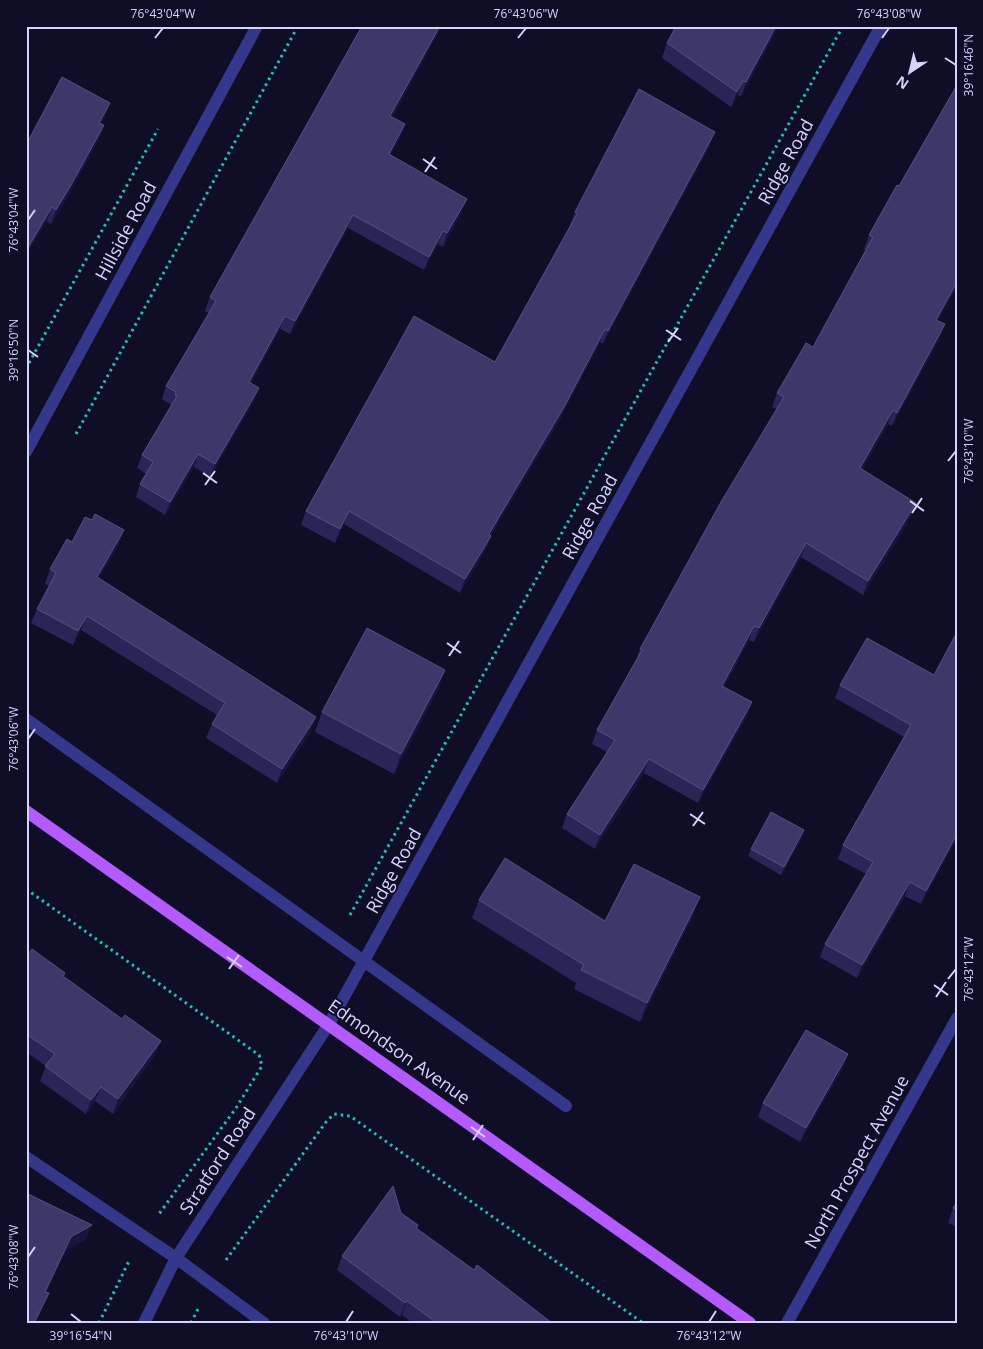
<svg xmlns="http://www.w3.org/2000/svg" width="983" height="1349" viewBox="0 0 983 1349" font-family="'Open Sans',sans-serif">
  <style>
    .lines { fill: none; stroke-linecap: round; stroke-linejoin: round }
    .path { stroke: #25c1ab; stroke-width: 3; stroke-dasharray: 2.5 4; stroke-linecap: butt }
    .minor { stroke: #35388a; stroke-width: 12 }
    .major { stroke: #b45bff; stroke-width: 12 }
    .wall { fill: #2b2557 }
    .shaded-wall { fill: #18143c }
    .building { fill: #3d3869; stroke: #555080 }
    .ticks { fill: none; stroke: #d5d4ff; stroke-width: 2 }
    .labels { text-anchor: middle; stroke-width: 4; stroke-linejoin: round; paint-order: stroke }
    .street-label { font-size: 18px; fill: #d5d4ff; stroke: #100d27 }
    .neatline { fill: none; stroke: #d5d4ff; stroke-width: 2 }
    .ticks-label { font-size: 12px; text-anchor: middle; fill: #d5d4ff }
  </style>
  <rect width="100%" height="100%" fill="#100d27"/>
  <g class="lines">
    <!-- path -->
    <path class="path" d="M29,363l129,-234
      M76,434l222,-408
      M26,889l233,166 3,11 -26,42 -77,106
      M350,915l493,-889
      M226,1260l100,-138 8,-8 16,2 293,207
      M99,1323l30,-62
      M191,1323l7,-14"/>
    <!-- minor -->
    <path class="minor" d="M26,452l231,-426
      M26,719l540,387
      M26,1157l150,101 88,65
      M144,1323l32,-65 153,-234 552,-998
      M787,1323l170,-305"/>
    <!-- major -->
    <path class="major" d="M26,811l724,512"/>
  </g>
  <!-- wall -->
  <path class="wall" d="M362,26h80l-50,91 13,7 -5,14 -10,17 72,57 -19,35 -5,-3 -14,26 -76,-42 -58,106 -10,-5 -29,54 3,18 -44,76 -16,-10 -29,48 -29,-18 4,-13 6,-10 -9,-6 5,-13 29,-50 -9,-6 4,-13 43,-73 -4,-2 5,-14z
    M779,26l-38,70 -3,-1 -7,12 -69,-49 5,-15z
    M110,103l-5,13 -4,8 3,1 -5,14 -33,60 -15,25 -4,-3 -21,-76z
    M710,145l-107,199 -3,-2 -41,79 -68,114 -5,14 -26,44 -116,-69 -9,19 -34,-18 5,-14 189,-149 75,-136v-1l5,-13z
    M897,185l41,136 7,3 -5,14 -48,88 -4,-2 -26,46 54,33 -5,14 -48,78 -62,-38 -47,85 -5,-2 -25,47 28,15 -5,14 -49,87 -54,-30 -49,76 -33,-21 5,-14 40,-62 -15,-8 5,-14 38,-67 5,-14 136,-240 -4,-2 5,-14 36,-46 53,-97 -2,-1 5,-14z
    M92,520l32,10 -5,14 -20,34 212,153 -34,52 -71,-45 6,-14 5,-9 -136,-85 -8,15 -42,-22 6,-14 12,-23 -4,-2 5,-15 22,-27z
    M445,670l-7,20 -44,84 -79,-42 7,-20z
    M934,675l23,163 -36,66 -16,-8 -48,82 -37,-21 5,-13 41,-70 -28,-15 5,-14 61,-108 -69,-39 5,-13z
    M802,838l-21,37 -33,-19 3,-7z
    M479,900l126,21 88,-6 -53,107 -66,-33 2,-6 -104,-65z
    M26,952l39,21 -1,4 91,78 -42,59 -18,-13 -9,13 -46,-33 6,-15 -20,-14z
    M848,1054l-5,14 -43,74 -42,-25 5,-14z
    M957,1202v25l-9,-4 5,-15z
    M401,1213l17,12 -1,4 57,41 78,53h-140l-10,-8 -2,2 -63,-47 5,-14z"/>
  <!-- shaded-wall -->
  <path class="shaded-wall" d="M440,26h2l-56,104 4,-14z
    M776,26h3l-38,70 5,-14z
    M743,81l-5,14 -7,12 6,-15z
    M110,103l-5,13 -11,20 5,-13z
    M405,124l-5,14 -16,29 5,-13z
    M104,125l-5,14 -33,60 -15,25 5,-14z
    M715,132l-5,13 -107,199 5,-13z
    M467,199l-5,13 -19,35 4,-14z
    M52,207l-5,14 -21,35v-5z
    M353,215l-5,13 -58,106 5,-13z
    M443,231l-5,13 -14,26 5,-13z
    M957,282v5l-26,46 5,-13z
    M285,316l-5,13 -36,66 5,-13z
    M945,324l-5,14 -48,88 5,-13z
    M605,329l-5,13 -41,79 -75,126 5,-13z
    M259,388l-5,13 -44,76 5,-13z
    M893,410l-5,14 -33,58 5,-14z
    M198,454l-4,13 -29,48 5,-13z
    M916,503l-5,14 -48,78 5,-14z
    M349,511l-5,13 -9,19 5,-14z
    M124,530l-5,14 -27,47 5,-14z
    M491,536l-5,13 -26,44 5,-14z
    M806,543l-5,14 -47,85 5,-14z
    M87,616l-6,14 -8,15 5,-14z
    M754,626l-5,14 -32,59 5,-13z
    M445,670l-7,20 -44,84 7,-20z
    M752,702l-5,14 -49,87 5,-13z
    M316,717l-5,14 -34,52 5,-14z
    M649,759l-5,14 -49,76 5,-14z
    M804,830l-2,8 -21,37 3,-8z
    M957,834v4l-36,66 5,-13z
    M910,882l-5,14 -48,82 5,-13z
    M700,897l-7,18 -53,107 7,-19z
    M161,1041l-6,14 -42,59 5,-15z
    M848,1054l-5,14 -43,74 6,-14z
    M101,1087l-6,14 -9,13 5,-14z
    M92,1225l-6,14 -20,12 -26,55 5,-14 26,-55z
    M49,1293l-6,14 -7,16h-2z
    M407,1301l-5,14 -2,2 5,-14z"/>
  <!-- building -->
  <path class="building" d="M362,26h78l-50,90 15,8 -16,30 78,45 -20,34 -4,-2 -14,26 -76,-42 -58,106 -10,-5 -36,66 10,6 -44,76 -17,-10 -28,48 -30,-18 13,-22 -11,-7 35,-59 -2,-1 1,-3 -10,-6 50,-85 -6,-4z
    M676,26h100l-30,56 -3,-1 -6,11 -70,-49z
    M62,77l48,26 -11,20 5,2 -33,60 -15,25 -4,-3 -26,44v-106z
    M957,85v197l-21,38 9,4 -48,89 -4,-3 -33,58 56,35 -48,78 -62,-38 -47,85 -5,-2 -32,60 30,16 -49,88 -54,-31 -49,76 -33,-21 48,-74 -18,-10 45,-80 -2,-1 81,-147 63,-105 -7,-4 29,-50 7,4 60,-110 -4,-2 28,-50 2,1z
    M639,89l76,43 -107,199 -3,-2 -41,78 -75,127 2,2 -26,43 -116,-68 -9,18 -34,-18 108,-195 81,46 82,-148 -2,-2z
    M95,514l29,16 -27,47 219,140 -34,52 -70,-45 13,-21 -138,-87 -9,15 -41,-22 19,-36 -6,-4 17,-30 5,3 13,-25 7,3z
    M367,628l78,42 -44,84 -79,-42z
    M956,634l1,200 -31,57 -16,-9 -48,83 -37,-21 48,-82 -30,-17 68,-120 -71,-40 27,-47 67,37z
    M771,812l33,18 -20,37 -33,-18z
    M505,858l100,63 29,-57 66,33 -53,106 -66,-33 3,-5 -105,-65z
    M32,949l33,24 -2,3 59,43 3,-4 36,26 -43,58 -17,-12 -10,13 -46,-34 10,-12 -29,-20v-82l2,2z
    M806,1030l42,24 -42,74 -43,-25z
    M393,1186l8,27 17,12 -2,3 58,42 3,-5 75,58h-115l-30,-22 -2,2 -63,-47z
    M26,1193l66,32 -21,12 -26,55 4,1 -15,30h-8z
    M957,1202v8l-4,-2z"/>
  <!-- ticks -->
  <path class="ticks" d="M155,38l8,-10M518,38l8,-10M882,38l7,-10M945,58l11,7M423,159l14,10M425,172l10,-15M28,220l7,-10M666,330l15,10M668,342l10,-14M28,350l10,7M948,461l8,-10M203,473l14,10M205,485l10,-14M910,501l14,10M912,513l10,-15M447,643l14,10M449,656l10,-15M28,739l7,-10M690,814l15,10M693,826l10,-14M227,957l15,10M229,969l10,-14M948,979l8,-10M934,985l14,10M936,997l10,-15M471,1127l14,10M473,1140l10,-15M28,1257l7,-10M71,1314l10,8M346,1322l7,-11M709,1322l7,-11"/>
  <g class="labels">
    <!-- street labels -->
    <g class="street-label">
      <text transform="translate(786 162) rotate(-61)" y="6">Ridge Road</text>
      <text transform="translate(126 231) rotate(-62)" y="6">Hillside Road</text>
      <text transform="translate(590 517) rotate(-61)" y="6">Ridge Road</text>
      <text transform="translate(394 871) rotate(-61)" y="6">Ridge Road</text>
      <text transform="translate(399 1052) rotate(35)" y="6">Edmondson Avenue</text>
      <text transform="translate(218 1161) rotate(-57)" y="6">Stratford Road</text>
      <text transform="translate(857 1162) rotate(-61)" y="6">North Prospect Avenue</text>
    </g>
  </g>
  <!-- border -->
  <rect width="983" height="1349" fill="none" stroke="#100d27" stroke-width="55"/>
  <!-- north arrow -->
  <g transform="translate(910 72) rotate(215)" stroke="#100d27" stroke-width="4" paint-order="stroke">
  <path d="M0-4L9 19L0 12L-9 19Z" fill="#d5d4ff"/>
  <text y="-8" font-size="14" font-weight="bold" text-anchor="middle" fill="#d5d4ff">N</text>
  </g>
  <rect x="28" y="28" width="928" height="1294" class="neatline"/>
  <g class="ticks-label">
    <text x="163" y="18">76°43'04"W</text>
    <text x="526" y="18">76°43'06"W</text>
    <text x="889" y="18">76°43'08"W</text>
    <text transform="translate(969 65) rotate(-90)" y="4">39°16'46"N</text>
    <text transform="translate(14 220) rotate(-90)" y="4">76°43'04"W</text>
    <text transform="translate(14 350) rotate(-90)" y="4">39°16'50"N</text>
    <text transform="translate(969 451) rotate(-90)" y="4">76°43'10"W</text>
    <text transform="translate(14 739) rotate(-90)" y="4">76°43'06"W</text>
    <text transform="translate(969 969) rotate(-90)" y="4">76°43'12"W</text>
    <text transform="translate(14 1257) rotate(-90)" y="4">76°43'08"W</text>
    <text x="81" y="1340">39°16'54"N</text>
    <text x="346" y="1340">76°43'10"W</text>
    <text x="709" y="1340">76°43'12"W</text>
  </g>
</svg>
